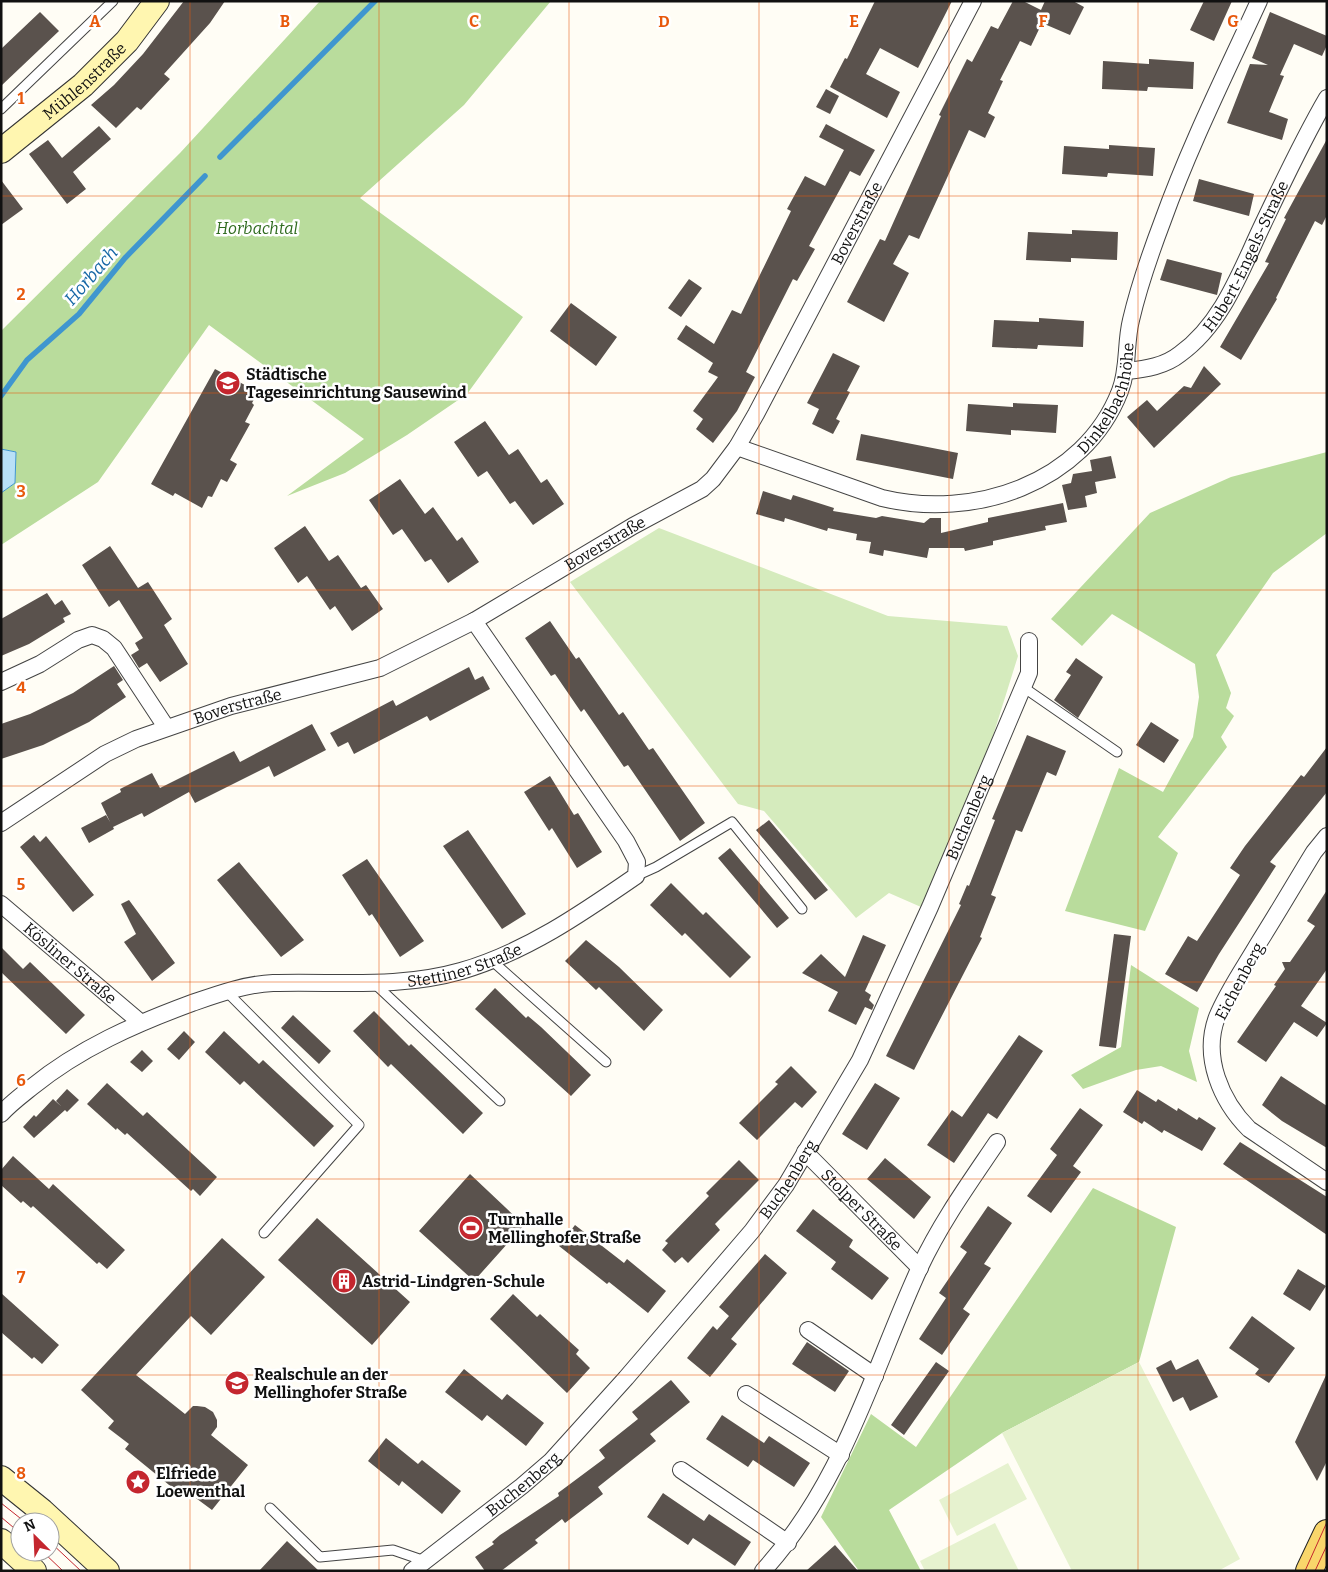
<svg xmlns="http://www.w3.org/2000/svg" width="1328" height="1572" viewBox="0 0 1328 1572" font-family="Bitter,serif">
  <style>
    .green { fill: #d5ebbd }
    .forest { fill: #b9dc9c }
    .pitch { fill: #e6f2cf }
    .water { fill: #b9e0f7; stroke: #3f96cf }
    .lines { fill: none; stroke-linecap: round; stroke-linejoin: round }
    .stream { stroke: #3f96cf; stroke-width: 5.5 }
    .building { fill: #5a524d }
    .lane-casing { stroke: #444; stroke-width: 11 }
    .street-casing { stroke: #444; stroke-width: 18 }
    .secondary-casing { stroke: #333; stroke-width: 26 }
    .primary-casing { stroke: #222; stroke-width: 28 }
    .lane { stroke: #fff; stroke-width: 9 }
    .street { stroke: #fff; stroke-width: 16 }
    .secondary { stroke: #fff6b0; stroke-width: 24 }
    .primary { stroke: #f9d66b; stroke-width: 26 }
    .tram { stroke: #c4262e; stroke-width: 1 }
    .grid { fill: none; stroke: #e8590c; stroke-width: 1; stroke-opacity: 0.55 }
    .labels { text-anchor: middle; stroke-width: 5; stroke-linejoin: round; paint-order: stroke }
    .street-label { font-size: 16px; fill: #111; stroke: #fff }
    .park-label { font-size: 16px; font-style: italic; fill: #2f6b1f; stroke: #fff }
    .poi-label { font-size: 16px; font-weight: bold; fill: #111; stroke: #fff; text-anchor: start }
    .water-label { font-size: 18px; font-style: italic; fill: #1768a6; stroke: #fff }
    .grid-label { font-size: 16px; text-anchor: middle; font-weight: bold; fill: #e8590c; stroke: #fff; stroke-width: 5; stroke-linejoin: round; paint-order: stroke }
  </style>
  <rect width="100%" height="100%" fill="#fffdf5"/>
  <!-- green -->
  <path class="green" d="M659,528l229,88 119,10 11,30 -26,83 -71,168 -32,-14 -33,25 -92,-107 -26,-7 -168,-222z"/>
  <!-- forest -->
  <path class="forest" d="M320,1h231l-87,104 -104,93 163,119 -56,77 -60,41 -62,38 -58,23 77,-57 -155,-114 -111,157 -97,63v-52l14,-10 1,-31 -15,-3v-118l179,-178z
    M1327,452v81l-54,40 -57,82 15,38 -5,15 8,8 -13,21 6,10 -69,90 20,16 -33,78 -80,-20 54,-143 44,24 30,-55 6,-40 -4,-33 -83,-50 -30,32 -31,-27 99,-106 81,-36z
    M1131,965l68,43 -10,43 8,31 -36,-16 -25,4 -53,19 -12,-14 50,-28z
    M1093,1188l83,39 -37,135 -137,71 -113,77 32,61h-62l-38,-54 50,-103 45,33z"/>
  <!-- pitch -->
  <path class="pitch" d="M1139,1362l101,197 -22,12h-146l-70,-138z
    M1008,1463l19,36 -70,37 -18,-36z
    M995,1523l24,48h-94l-5,-10z"/>
  <!-- water -->
  <path class="water" d="M1,449l15,3 -1,31 -14,10z"/>
  <g class="lines">
    <!-- stream -->
    <path class="stream" d="M220,157l155,-156
      M1,396l26,-36 52,-46 46,-56 80,-82"/>
  </g>
  <!-- building -->
  <path class="building" d="M184,1h41l-15,22 -46,51 6,5 -29,31 -4,-3 -21,21 -25,-23 23,-20 29,-31z
    M875,1h77l-34,67 -38,-20 -14,26 34,18 -13,26 -57,-31 15,-29 2,1z
    M1013,1h10l18,9 4,-9h28l11,6 -14,28 -28,-12 -11,23 -11,-5 -20,39 3,1 -15,32 7,4 -10,21 -16,-8 -50,109 -10,-4 -16,29 16,9 -25,49 -37,-20 33,-63 5,2 56,-125 -2,-1 28,-56 5,3 19,-36 7,3z
    M1204,1h28l-18,40 -24,-11z
    M40,12l19,19 -58,55v-37z
    M1270,12l57,24v9l-5,11 -28,-12 -14,31 4,1 -15,36 19,7 -6,21 -55,-17 23,-59 18,1 -16,-7z
    M1149,59l45,3 -1,27 -45,-2 -1,4 -45,-2 1,-28 46,3z
    M826,89l13,7 -9,18 -14,-7z
    M826,124l49,26 -15,26 -10,-5 -41,75 6,3 -18,32 -4,-2 -47,93 9,5 -18,34 -24,32 -17,-14 7,-10 -10,-8 25,-34 -10,-5 5,-9 -36,-24 9,-14 28,19 18,-34 9,4 50,-103 -4,-2 18,-33 20,10 19,-36 -25,-13z
    M99,126l12,13 -38,33 13,17 -19,15 -38,-50 19,-14 14,18z
    M1327,139v76l-5,10 -7,-4 -39,77 1,1 -36,61 -21,-13 49,-84 -4,-1 21,-43 -2,-1z
    M1109,145l46,3 -2,28 -45,-3 -1,4 -45,-3 2,-28 45,3z
    M1199,179l55,15 -5,22 -56,-15z
    M1,180l22,29 -22,16z
    M1072,230l46,2 -1,28 -46,-2v4l-45,-2 2,-28 44,2z
    M1167,259l55,14 -5,22 -57,-15z
    M689,279l13,9 -21,29 -13,-9z
    M571,303l46,34 -21,29 -46,-35z
    M1039,318l45,3 -1,26 -45,-2 -1,4 -45,-2 2,-27 45,2z
    M833,353l27,13 -13,25 3,1 -14,27 4,2 -7,13 -21,-10 7,-15 -12,-6z
    M1204,366l17,18 -67,64 -27,-31 20,-17 10,11 27,-25 7,2z
    M215,369l43,23 -6,11 2,2 -9,17 5,2 -20,36 7,4 -10,18 -6,-3 -9,18 -4,-1 -6,12 -27,-15 -2,3 -22,-12z
    M1013,403l45,2 -2,28 -45,-3v5l-45,-4 2,-27 45,3z
    M485,421l24,34 9,-6 23,34 6,-4 17,25 -31,21 -18,-24 -5,3 -23,-33 -9,6 -24,-35z
    M861,434l97,19 -5,26 -97,-19z
    M1111,456l5,22 -21,4 2,11 -12,3 2,11 -19,3 -6,-25 9,-2 2,-9 19,-3 -2,-11z
    M400,479l25,35 8,-7 24,34 5,-4 17,25 -31,21 -17,-24 -6,3 -23,-33 -9,6 -24,-35z
    M763,491l28,9 2,-5 41,13 -1,3 43,7 6,-2 42,7 6,-5h11v15l47,-11v-4l75,-15 4,19 -22,4 1,4 -53,11v4l-28,6 -1,-3h-35l-2,10 -43,-8 -1,6 -14,-3 2,-11 -15,-2 1,-6 -29,-6 -1,3 -42,-13 -1,4 -28,-8z
    M305,526l24,35 9,-6 23,33 5,-3 17,24 -31,22 -17,-25 -5,4 -23,-34 -9,7 -24,-35z
    M110,546l28,42 10,-6 24,37 -8,6 24,39 -28,18 -13,-19 -8,5 -8,-13 8,-5 -4,-7 8,-5 -24,-38 -10,7 -27,-42z
    M47,593l8,12 7,-5 9,14 -8,4 2,4 -36,22 -28,12v-37z
    M550,621l26,38 3,-2 40,58 4,-3 26,38 4,-2 52,75 -25,18 -52,-76 -4,2 -40,-58 -3,3 -26,-38 -4,2 -26,-38z
    M1076,658l27,19 -25,41 -24,-18 17,-25 -5,-3z
    M114,666l9,14 -6,4 9,13 -37,25 -46,23 -42,14v-35l29,-10 43,-21z
    M469,667l6,13 8,-4 7,13 -60,32 -3,-5 -73,38 -6,-12 -10,5 -8,-14 63,-33 3,6z
    M1151,722l28,18 -15,23 -28,-18z
    M312,724l14,26 -52,27 -5,-11 -74,37 -6,-11 -45,25 -2,-4 -29,14 1,2 -25,14 -8,-15 25,-13 4,7 -9,-19 20,-11 -1,-3 32,-16 8,15 74,-37 6,11z
    M1027,735l39,16 -10,25 -9,-4 -25,60 -6,-2 -25,65 5,2 -16,40 2,1 -68,132 -28,-14 75,-151 -2,-1 8,-19 2,1 26,-66 -3,-1z
    M1327,747v45l-57,70 6,4 -57,88 -22,38 -32,-18 23,-38 9,5 43,-66 -10,-7 15,-22 56,-71 3,2z
    M550,776l24,39 4,-2 24,39 -25,16 -25,-40 -3,3 -25,-39z
    M769,820l59,70 -13,10 -59,-70z
    M468,830l58,84 -24,15 -59,-83z
    M34,835l6,7 6,-6 48,59 -21,17 -53,-65z
    M730,848l59,70 -12,10 -59,-70z
    M367,859l57,82 -24,16 -28,-43 -3,2 -27,-41z
    M239,862l65,78 -23,17 -64,-77z
    M671,883l32,32 3,-3 45,45 -21,21 -45,-45 -3,3 -32,-31z
    M1327,890v79l-26,37 26,17 -10,14 -23,-15 -28,40 -29,-20 39,-56 -2,-1 11,-16 -3,-7h8l25,-36 -8,-5z
    M129,900l46,63 -23,18 -28,-39 12,-8 -15,-30z
    M1114,934l17,2 -15,112 -17,-2z
    M863,935l23,10 -21,46 6,4 -2,5 5,5 -2,5 -7,-3 -9,18 -28,-14 10,-19 -36,-19 19,-19 24,23z
    M586,940l33,27 44,43 -19,21 -45,-44 -3,3 -31,-29z
    M1,947l22,22 7,-7 55,53 -19,19 -65,-62z
    M495,988l31,30 2,-2 13,11 50,48 -20,21 -96,-87z
    M374,1011l35,35 2,-2 72,69 -20,21 -72,-70 -3,3 -35,-36z
    M293,1015l38,36 -12,13 -38,-36z
    M184,1031l11,11 -16,18 -12,-11z
    M224,1031l35,33 4,-4 71,66 -20,21 -70,-66 -4,4 -35,-33z
    M1019,1035l24,16 -46,68 -9,-6 -34,50 -27,-18 25,-35 10,7z
    M142,1050l11,11 -11,11 -12,-10z
    M791,1066l26,26 -15,16 -7,-6 -38,38 -18,-17 39,-39 -3,-2z
    M1281,1076l46,30v42l-45,-27 -20,-16z
    M107,1083l36,33 4,-4 70,65 -17,19 -7,-7 -2,2 -64,-58 -2,2 -8,-7 -1,2 -29,-26z
    M875,1083l25,15 -33,52 -25,-16z
    M67,1089l12,11 -12,12 -2,-2 -31,28 -11,-11 11,-12 2,2 17,-18 9,8 -6,-6z
    M1137,1090l19,12 2,-3 19,12 1,-3 19,12 2,-3 17,11 -14,23 -38,-21 -2,3 -18,-12 -2,3 -19,-12z
    M1080,1108l23,17 -30,41 8,6 -30,41 -24,-17 30,-41 -7,-6z
    M1240,1142l87,55v38l-104,-71z
    M13,1156l36,33 4,-5 72,66 -18,19 -8,-7 -2,2 -64,-58 -2,2 -8,-7 -2,2 -20,-18v-15z
    M885,1158l46,39 -17,22 -47,-40z
    M739,1160l20,20 -44,44 5,6 -32,33 -6,-6 -7,6 -13,-13 6,-7 -3,-2 44,-45 -3,-3z
    M470,1174l54,51 -50,56 -55,-50z
    M988,1206l24,17 -28,41 7,4 -28,41 7,5 -28,41 -23,-16 27,-41 -7,-5 28,-41 -7,-5z
    M813,1209l40,31 -4,7 40,31 -17,22 -41,-31 5,-7 -40,-31z
    M317,1218l93,84 -38,43 -94,-85z
    M575,1225l49,38 3,-4 39,32 -18,22 -39,-31 -2,2 -48,-38z
    M222,1238l43,39 -54,58 -20,-19 -55,59 49,39 8,-8h4l8,1 8,5 4,8v7l-6,8 37,30 -36,45 -23,-17 -4,5 -60,-49 4,-5 -21,-16 6,-7 -33,-31z
    M765,1254l22,19 -56,66 6,5 -27,33 -23,-19 26,-32 4,4 12,-14 -10,-9z
    M1298,1269l28,17 -16,25 -27,-17z
    M1,1293l58,52 -17,19 -8,-7 -2,2 -31,-27z
    M513,1294l24,23 3,-3 29,27 10,9 -3,4 14,14 -23,25 -77,-74z
    M1252,1316l43,32 -26,35 -14,-9 4,-5 -30,-21z
    M807,1342l42,29 -14,21 -43,-28z
    M1198,1359l20,38 -28,14 -7,-14 -10,5 -17,-34 15,-8 5,10z
    M936,1362l13,9 -45,64 -13,-10z
    M464,1369l38,31 5,-6 37,29 -18,23 -39,-31 -5,6 -37,-29z
    M1327,1373v88l-10,20 -22,-39z
    M671,1380l19,22 -40,32 6,7 -58,46 5,7 -38,29 -3,-4 -27,21 3,3 -37,28h-16l-10,-14 19,-13 -2,-2 8,-7 59,-39 -1,-3 47,-35 -6,-8 39,-31 -6,-7z
    M722,1415l42,28 5,-7 41,27 -16,24 -41,-27 -5,7 -42,-28z
    M386,1438l32,26 4,-4 39,31 -19,23 -40,-33 -3,5 -31,-25z
    M663,1493l41,28 5,-7 42,28 -16,24 -42,-28 -5,7 -41,-28z
    M287,1541l32,30h-60z
    M835,1545l23,26h-52z"/>
  <g class="lines">
    <defs>
      <path id="lane" d="M1,109l112,-108
        M1023,687l94,65
        M636,876l20,-9 76,-45 70,87
        M490,959l116,103
        M375,984l125,117
        M227,992l132,133 -95,108
        M270,1508l50,49 73,-7 32,11"/>
      <g id="street">
        <path id="s1" d="M1127,371c19,-2 38,-5 53,-17 43,-31 61,-84 83,-130 20,-42 40,-85 64,-126"/>
        <path id="s2" d="M737,447l145,51c91,22 202,-14 238,-107 9,-23 5,-47 11,-71 7,-30 21,-71 32,-100 27,-75 63,-147 96,-219"/>
        <path d="M1,682l39,-18 38,-24 14,-5 11,4 11,9 52,79"/>
        <path id="s3" d="M1,823l104,-69 31,-15 95,-33 149,-38 94,-47 159,-95 69,-37 11,-10 24,-32 19,-33 217,-413"/>
        <path d="M1327,836l-13,16c-19,31 -37,62 -56,92 -14,24 -31,48 -41,73 -15,40 4,84 32,112l78,53"/>
        <path id="s4" d="M1,904l139,118"/>
        <path id="s5" d="M1,1114c9,-10 21,-19 31,-27 48,-39 103,-63 160,-84 26,-9 54,-19 81,-20 64,-2 125,6 188,-12 65,-19 120,-57 175,-95l1,-14 -11,-21 -152,-220"/>
        <path id="s6" d="M805,1152l115,116"/>
        <path d="M808,1330l67,46"/>
        <path d="M746,1394l95,61"/>
        <path d="M681,1470l107,73"/>
        <path id="s7" d="M412,1571l110,-85 29,-25 75,-83 126,-147 34,-46 74,-125 70,-153 99,-234v-32"/>
        <path d="M763,1571c81,-89 108,-197 157,-304 21,-45 50,-85 77,-125"/>
      </g>
      <g id="secondary">
        <path id="s8" d="M1,151l82,-66 44,-44 30,-40"/>
        <path d="M1,1478l41,33 65,60"/>
        <path d="M1,1541l33,30"/>
      </g>
      <path id="primary" d="M1309,1571l18,-38"/>
    </defs>
    <!-- lane casing -->
    <use href="#lane" class="lane-casing"/>
    <!-- street casing -->
    <use href="#street" class="street-casing"/>
    <!-- secondary casing -->
    <use href="#secondary" class="secondary-casing"/>
    <!-- primary casing -->
    <use href="#primary" class="primary-casing"/>
    <!-- lane -->
    <use href="#lane" class="lane"/>
    <!-- street -->
    <use href="#street" class="street"/>
    <!-- secondary -->
    <use href="#secondary" class="secondary"/>
    <!-- primary -->
    <use href="#primary" class="primary"/>
    <!-- tram -->
    <path class="tram" d="M1,1503l24,19
      M1,1517l19,16
      M50,1542l31,29
      M43,1552l20,19
      M1305,1571l22,-49
      M1315,1571l12,-26"/>
  </g>
  <!-- grid -->
  <path class="grid" d="M190,1v1570M379,1v1570M569,1v1570M759,1v1570M949,1v1570M1138,1v1570M1,196h1326M1,393h1326M1,590h1326M1,786h1326M1,982h1326M1,1179h1326M1,1375h1326"/>
  <!-- icons -->
  <defs>
    <symbol id="school-disc" viewBox="-11 -11 22 22"><circle r="9.5" fill="#c4262e" stroke="#fff"/><path d="M0-5L7-2L0 1L-7-2ZM-4 1L0 2.5L4 1V4Q0 6-4 4Z" fill="#fff"/></symbol>
    <symbol id="stadium-disc" viewBox="-11 -11 22 22"><circle r="9.5" fill="#c4262e" stroke="#fff"/><path d="M0-5a6.5 5 0 1 0 0 10a6.5 5 0 1 0 0-10ZM-3.5-1.8h7v3.6h-7Z" fill="#fff"/></symbol>
    <symbol id="building-disc" viewBox="-11 -11 22 22"><circle r="9.5" fill="#c4262e" stroke="#fff"/><path d="M-4-6H4V6H1V3H-1V6H-4ZM-2.5-4.3h1.7v1.8h-1.7ZM.8-4.3h1.7v1.8H.8ZM-2.5-1h1.7V.8h-1.7ZM.8-1h1.7V.8H.8Z" fill="#fff"/></symbol>
    <symbol id="sight-disc" viewBox="-11 -11 22 22"><circle r="9.5" fill="#c4262e" stroke="#fff"/><path d="M0-6L1.8-2.2L6-1.7L2.9 1.2L3.7 5.4L0 3.3L-3.7 5.4L-2.9 1.2L-6-1.7L-1.8-2.2Z" fill="#fff"/></symbol>
  </defs>
  <g fill-rule="evenodd">
    <use href="#school-disc" x="214" y="369" width="28" height="28"/>
    <use href="#stadium-disc" x="457" y="1214" width="28" height="28"/>
    <use href="#building-disc" x="330" y="1267" width="28" height="28"/>
    <use href="#school-disc" x="223" y="1369" width="28" height="28"/>
    <use href="#sight-disc" x="124" y="1468" width="28" height="28"/>
  </g>
  <g class="labels">
    <!-- street labels -->
    <g class="street-label">
      <text dy="6" stroke="none"><textPath href="#s8" startOffset="109">Mühlenstraße</textPath></text>
      <text dy="6" stroke="none"><textPath href="#s3" startOffset="1091">Boverstraße</textPath></text>
      <text dy="6" stroke="none"><textPath href="#s1" startOffset="176">Hubert-Engels-Straße</textPath></text>
      <text dy="6" stroke="none"><textPath href="#s2" startOffset="426">Dinkelbachhöhe</textPath></text>
      <text dy="6" stroke="none"><textPath href="#s3" startOffset="671">Boverstraße</textPath></text>
      <text dy="6" stroke="none"><textPath href="#s3" startOffset="266">Boverstraße</textPath></text>
      <text dy="6" stroke="none"><textPath href="#s7" startOffset="951">Buchenberg</textPath></text>
      <text dy="6" stroke="none"><textPath href="#s4" startOffset="91">Kösliner Straße</textPath></text>
      <text dy="6" stroke="none"><textPath href="#s5" startOffset="500">Stettiner Straße</textPath></text>
      <text transform="translate(1239 981) rotate(-62)" y="6">Eichenberg</text>
      <text dy="6" stroke="none"><textPath href="#s7" startOffset="546">Buchenberg</textPath></text>
      <text dy="6" stroke="none"><textPath href="#s6" startOffset="81">Stolper Straße</textPath></text>
      <text dy="6" stroke="none"><textPath href="#s7" startOffset="141">Buchenberg</textPath></text>
    </g>
    <!-- park labels -->
    <g class="park-label">
      <text x="257" y="234">Horbachtal</text>
    </g>
    <!-- poi labels -->
    <g class="poi-label">
      <text x="246" y="380">Städtische<tspan x="246" dy="18">Tageseinrichtung Sausewind</tspan></text>
      <text x="488" y="1225">Turnhalle<tspan x="488" dy="18">Mellinghofer Straße</tspan></text>
      <text x="362" y="1287">Astrid-Lindgren-Schule</text>
      <text x="254" y="1380">Realschule an der<tspan x="254" dy="18">Mellinghofer Straße</tspan></text>
      <text x="156" y="1479">Elfriede<tspan x="156" dy="18">Loewenthal</tspan></text>
    </g>
    <!-- water labels -->
    <g class="water-label">
      <text transform="translate(91 276) rotate(-49)" y="6">Horbach</text>
    </g>
  </g>
  <g class="grid-label">
    <text x="95" y="27">A</text>
    <text x="285" y="27">B</text>
    <text x="474" y="27">C</text>
    <text x="664" y="27">D</text>
    <text x="854" y="27">E</text>
    <text x="1043" y="27">F</text>
    <text x="1233" y="27">G</text>
    <text x="21" y="104">1</text>
    <text x="21" y="300">2</text>
    <text x="21" y="497">3</text>
    <text x="21" y="693">4</text>
    <text x="21" y="890">5</text>
    <text x="21" y="1086">6</text>
    <text x="21" y="1283">7</text>
    <text x="21" y="1479">8</text>
  </g>
  <!-- border -->
  <rect width="1328" height="1572" fill="none" stroke="#111111" stroke-width="5"/>
  <!-- north arrow -->
  <g transform="translate(35 1537) rotate(336)"><circle r="24" fill="#ffffff" stroke="#a0a0a0"/>
  <path d="M0-4L9 19L0 12L-9 19Z" fill="#c4262e"/>
  <text y="-8" font-size="14" font-weight="bold" text-anchor="middle" fill="#111111">N</text>
  </g>
</svg>
